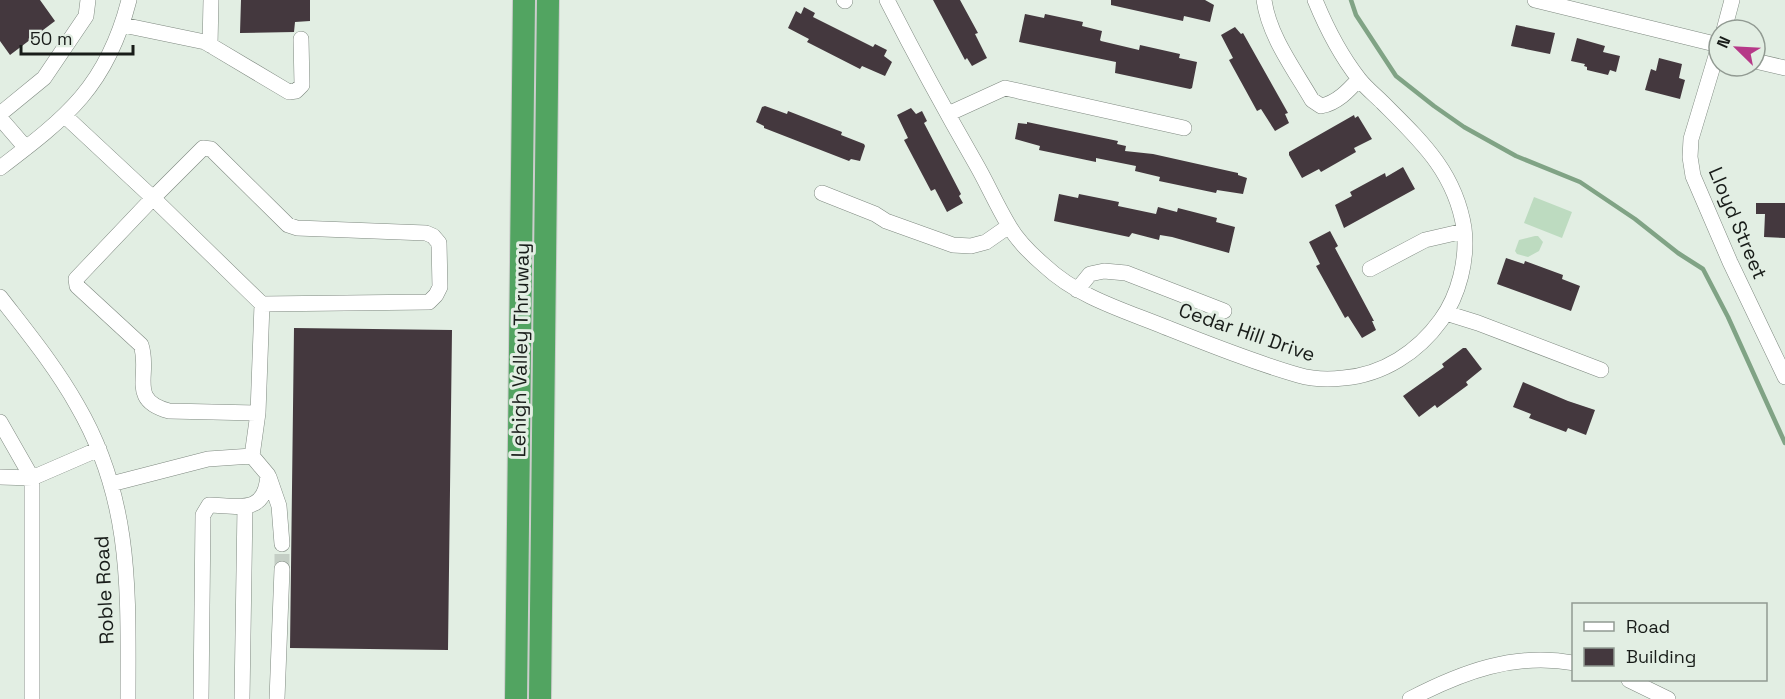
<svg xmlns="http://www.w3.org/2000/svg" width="1785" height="699" viewBox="0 0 1785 699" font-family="'Space Grotesk',sans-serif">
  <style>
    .green { fill: #bddbc0 }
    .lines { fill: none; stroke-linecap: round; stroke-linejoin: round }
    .stream { stroke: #80a385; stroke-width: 4.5 }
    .building { fill: #44383e }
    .minor-tunnel { stroke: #c4cec5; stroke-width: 15; stroke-dasharray: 15 8; stroke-linecap: butt }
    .minor-casing { stroke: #7f8980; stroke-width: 16 }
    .highway-casing { stroke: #cccdcc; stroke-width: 24 }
    .minor { stroke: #fff; stroke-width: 15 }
    .highway { stroke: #52a461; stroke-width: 22 }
    .labels { text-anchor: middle; stroke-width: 6; stroke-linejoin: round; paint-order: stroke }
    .street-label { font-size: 20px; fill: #181c19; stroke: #e2eee3 }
  </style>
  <rect width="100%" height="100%" fill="#e2eee3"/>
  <!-- green -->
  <path class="green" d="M1534,197l38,15 -10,26 -38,-15z
    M1535,236h3l5,6 -4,9 -11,6 -11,-3 -2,-3 4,-11z"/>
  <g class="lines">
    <!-- stream -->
    <path class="stream" d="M1351,0l5,15 40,61 38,30 30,21 52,29 64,26 55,37 43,34 25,16 25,48 57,126"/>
  </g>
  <!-- building -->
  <path class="building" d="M0,0h40l15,21 -45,34 -10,-14z
    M241,0h69v21l-15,1 -1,10 -54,1z
    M933,0h27l18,33 -3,1 12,24 -15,8 -5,-8 -2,2z
    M1111,0h94l9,5 -4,17 -26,-6 -1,5 -72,-16z
    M804,7l11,6 -2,4 60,30 2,-3 12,6 -3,6 8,6 -7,14 -23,-10 -2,3 -53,-27 2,-3 -21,-11 8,-17 5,3z
    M1025,14l19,4 1,-4 38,8 -1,4 20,5 -2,9 1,1 38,9 1,-5 40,9 -1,4 18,4 -5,26 -2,1 -75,-16 1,-11 -97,-20z
    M1516,25l39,8 -5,21 -39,-8z
    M1235,27l6,7 2,-1 45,80 -3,1 4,9 -14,8 -14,-22 -4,2 -28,-51 4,-2 -12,-23z
    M1577,38l28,8 -2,6 17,4 -4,16 -6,-2 -2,5 -21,-5v-3l-3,-1 1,-2 -14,-3z
    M1659,58l23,6 -3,14 6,2 -5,19 -35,-9 6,-21 5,2z
    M765,106l22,8 1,-3 54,21 -1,3 23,9 1,2 -5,15 -9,-2 -2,2 -85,-33v-2l-8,-4 6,-15z
    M911,108l5,6 6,-3 5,10 -3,2 37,71 -2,2 4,7 -16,9 -12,-23 -4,2 -27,-51 4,-2 -11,-23z
    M1354,115l1,3 3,-2 14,23 -18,9 2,4 -35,20 -2,-3 -17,9 -13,-23v-3z
    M1027,122l91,19 -1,3 9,2 -1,5 28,3 85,19v2l9,3 -4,16 -26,-4 -1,3 -57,-12 1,-4 -25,-6 1,-5 -40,-8v4l-57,-12 1,-4 -25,-7 3,-16 9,1z
    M1403,167l12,22 -71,39 -9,-23 17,-9 -2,-4 35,-19 1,4z
    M1059,194l19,4 1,-4 40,8 -1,4 38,8 2,-7 19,5 1,-4 39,10 -1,4 19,5 -6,26 -57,-16 -12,-2 -1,5 -27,-7 -3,4 -75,-16z
    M1756,203h29v35l-21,-1 1,-23h-9z
    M1330,231l8,15 -3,2 39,73h-2l4,9 -14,8 -14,-22 -3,2 -29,-52 4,-2 -11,-22z
    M1506,258l18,6 1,-3 38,14 -1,4 18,7 -9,25 -74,-27z
    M294,328l158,2 -4,320 -158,-2z
    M1463,348h3l16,21 -16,13 2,3 -31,23 -2,-3 -16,12 -16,-21 41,-29 -2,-3z
    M1523,382l45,19 27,9 -9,25 -18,-7 -2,4 -37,-14 2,-4 -18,-7z"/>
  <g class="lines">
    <!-- minor-tunnel -->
    <path class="minor-tunnel" d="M282,569v-25"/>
    <defs>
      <path id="minor" d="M844,0l1,1
        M887,0c28,55 58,110 89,164 11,19 20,40 32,60 8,15 23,30 37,42 33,31 78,44 120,61 43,17 88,35 133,48 14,4 30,5 45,3 40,-3 75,-26 98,-58 18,-25 27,-61 23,-92 -9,-56 -43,-87 -81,-125 -8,-8 -17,-15 -24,-24 -18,-23 -33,-52 -44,-79
        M1264,0c5,36 30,69 48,100l9,6c16,-3 27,-15 38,-27
        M1535,0l184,45
        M123,25l82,17 84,50 7,-1 6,-6 -1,-46
        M1724,30l8,-30
        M210,45l1,-45
        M1719,46l-28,93 -1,18 3,19 37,86 55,115
        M1755,61l30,7
        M0,114l44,-36 42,-62 2,-16
        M948,114l57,-26 179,40
        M65,116l88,82 -77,81 1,7 64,59c10,29 -14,55 28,66l89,2 -6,43
        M0,118l26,30
        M0,168c67,-51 107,-82 129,-168
        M822,193l53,21 11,7 67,24 18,1 15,-4 23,-16
        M1370,269l55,-29 39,-9
        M1077,290l13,-16 14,-3 22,2 98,38
        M0,297c27,35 55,69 77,108 56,96 51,188 51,294
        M1446,313l32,10 123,47
        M258,413l4,-109 -109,-106 50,-50 8,1 77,76 9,3 129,5 7,3 6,7 1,44 -4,8 -7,7 -167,2
        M0,422l32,56
        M0,477l32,1
        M269,477l10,29 3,38
        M111,484l97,-25 44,-3 16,19c-3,40 -28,31 -59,30l-6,10 -2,184
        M1629,680l39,19
        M32,699v-221l67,-29
        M242,699l3,-193
        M277,699l5,-130
        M1410,699c52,-27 105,-47 164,-36"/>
      <path id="highway" d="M516,699l8,-699
        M540,699l8,-699"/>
    </defs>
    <!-- minor casing -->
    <use href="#minor" class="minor-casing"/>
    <!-- highway casing -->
    <use href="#highway" class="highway-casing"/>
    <!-- minor -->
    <use href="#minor" class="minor"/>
    <!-- highway -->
    <use href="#highway" class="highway"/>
  </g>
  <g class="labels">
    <!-- street labels -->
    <g class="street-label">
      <text transform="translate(1738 223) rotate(67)" y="7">Lloyd Street</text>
      <text transform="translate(1247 332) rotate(19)" y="7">Cedar Hill Drive</text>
      <text transform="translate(520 350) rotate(-89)" y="7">Lehigh Valley Thruway</text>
      <text transform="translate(104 590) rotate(-93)" y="7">Roble Road</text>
    </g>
  </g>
  <!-- legend -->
  <rect x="1572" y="603" width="195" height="78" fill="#e2eee3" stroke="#919a92" stroke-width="1.5"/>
  <rect x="1584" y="622" width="30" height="9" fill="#ffffff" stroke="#919a92" stroke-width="1.5"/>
  <text x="1626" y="633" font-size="18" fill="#181c19">Road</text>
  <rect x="1584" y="648" width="30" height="18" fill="#44383e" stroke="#919a92" stroke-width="1.5"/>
  <text x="1626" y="663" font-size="18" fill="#181c19">Building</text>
  <!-- north arrow -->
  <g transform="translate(1737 48) rotate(294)"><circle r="28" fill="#e2eee3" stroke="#919a92" stroke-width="1.5"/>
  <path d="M0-4.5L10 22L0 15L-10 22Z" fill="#b63988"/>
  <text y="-9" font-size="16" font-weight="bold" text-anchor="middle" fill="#181c19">N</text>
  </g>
  <!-- scale -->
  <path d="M21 45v9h112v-9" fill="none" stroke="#181c19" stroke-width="3"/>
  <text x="30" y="45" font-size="18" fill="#181c19" stroke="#e2eee3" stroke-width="4.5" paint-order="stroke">50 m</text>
</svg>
